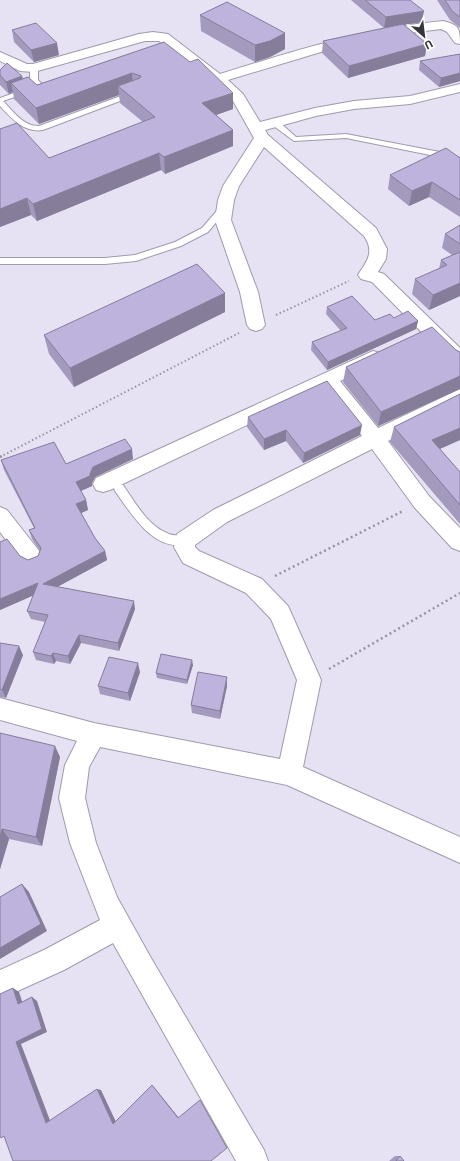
<svg xmlns="http://www.w3.org/2000/svg" width="460" height="1161" viewBox="0 0 460 1161" font-family="'Exo 2',sans-serif">
  <style>
    .lines { fill: none; stroke-linecap: round; stroke-linejoin: round }
    .service-casing { stroke: #9f9baa; stroke-width: 2 }
    .minor-casing { stroke: #9f9baa; stroke-width: 2 }
    .path-far1 { stroke: #9794a0; stroke-width: 2; stroke-dasharray: 1.5 2.5; stroke-linecap: butt }
    .path { stroke: #9794a0; stroke-width: 2.5; stroke-dasharray: 2 3; stroke-linecap: butt }
    .service { fill: #fff; fill-rule: evenodd }
    .minor { fill: #fff; fill-rule: evenodd }
    .wall { fill: #a39abd }
    .shaded-wall { fill: #857d9a }
    .building { fill: #beb3dc; stroke: #857d9a }
  </style>
  <rect width="100%" height="100%" fill="#e6e2f3"/>
  <g class="lines">
    <defs>
      <path id="service" d="M34,66l4,2v12l6,6 -1,2h-6l-7,-8v-12z
        M25,89l7,2 -29,10c11,11 20,25 36,25l90,-33 7,2 -93,35c-19,3 -32,-12 -43,-24v-8z
        M271,120h6l19,17 50,-3 99,19 15,5v5l-20,-6 -94,-19 -52,3 -23,-17z
        M224,205l4,3 -20,24 -27,14 -45,15 -31,3h-105v-6h105l30,-3 40,-13 27,-14 19,-22z
        M119,484l4,1c12,17 24,40 44,48 7,4 15,1 22,4l1,3 -1,3c-34,12 -58,-30 -74,-52l-1,-3z"/>
      <path id="minor" d="M443,21c16,4 17,7 17,23l-5,-1 -8,-11 -6,-3 -55,7 -52,12 -106,32 15,14 17,28 55,-14 39,-7 56,-5 50,-12v8l-50,12 -56,5 -38,7 -51,14 3,5 108,93 11,21 -1,10 -8,13 6,2 76,74v18l-7,-2 -81,-82 -11,-3 -3,-4c9,-14 17,-23 6,-39l-100,-89 -25,39 -5,14 -3,20 27,72 7,33 -3,4 -6,2 -6,-2 -3,-4 -7,-33 -25,-72 3,-20 5,-14 31,-48 -22,-39 -19,-17 -54,-41h-14l-111,31 -14,-1 -20,-10v-9l27,12h6l106,-30 14,-2 15,2 52,40c74,-23 146,-46 223,-53z
        M373,351l7,2 2,5 -2,5 -40,18 38,47 82,-39v15l-72,37 41,55 31,32v23l-8,-3 -37,-40 -43,-59 -145,73 -32,23v2l4,4 63,28 26,27 33,74 -18,87 157,70v26l-173,-78 -187,-38 -11,20 -4,31 11,45 21,54 34,61 113,192 4,11h-32l-123,-218 -49,27 -64,29v-29l44,-20 56,-30 -30,-77 -11,-45 6,-33 12,-24 -77,-21v-22l94,25 186,36 17,-79 -26,-61 -25,-26 -63,-30 -9,-16 3,-13 36,-24 149,-74 -37,-48 -215,102 -7,2 -7,-2 -3,-6 3,-6z
        M0,507l7,3 33,42 3,6 -3,6 -8,3 -8,-3 -24,-32z"/>
    </defs>
    <!-- service casing -->
    <use href="#service" class="service-casing"/>
    <!-- minor casing -->
    <use href="#minor" class="minor-casing"/>
    <!-- path-far1 -->
    <path class="path-far1" d="M276,315l73,-34
      M0,457l239,-124"/>
    <!-- path -->
    <path class="path" d="M0,457l2,-1
      M275,576l128,-65
      M329,669l131,-76"/>
    <!-- service -->
    <use href="#service" class="service"/>
    <!-- minor -->
    <use href="#minor" class="minor"/>
  </g>
  <!-- wall -->
  <path class="wall" d="M351,0h59l12,22 -18,3 23,19 -2,12 -77,22 -26,-25 1,-12 61,-13z
    M437,0h23v28l-10,-8z
    M200,15l85,34 -15,8 -15,5 -54,-31z
    M12,30l47,25 -25,7 -20,-20z
    M164,42l69,67 -17,6 17,15v16l-68,28 -4,-4 -124,51 -6,-6 -31,12 49,-69 94,-36 -23,-19 -1,-8 -80,29 -25,-25 -1,-7 -4,2 -9,-9v-15l22,6 1,3 14,6z
    M460,54v27l-21,6 -20,-17 1,-9z
    M460,158v59l-31,-20 -20,9 -21,-17 2,-14z
    M460,225v71l-31,14 -17,-16 3,-15 24,-10 2,-9 11,-5 -10,-7 3,-14z
    M225,293v19l-151,75 -25,-33 -5,-19z
    M327,307l48,13 19,-2 24,3 -2,8 -89,41 -16,-20 1,-8 29,-11 -15,-17z
    M456,350l4,2v37l-82,37 -35,-44 3,-15z
    M460,394v46l-20,9 20,23v52l-70,-82 4,-15z
    M248,417l112,18 -57,28 -17,-22 -22,9 -17,-23z
    M133,459l-38,18 -3,6v3l-11,5 5,9 2,10 -7,3 14,25 10,13 2,9 -50,27 78,22 -16,42 -38,-8 -11,21 -14,-3 -2,3 -18,-4 -3,-8 12,-30 -14,-3 -4,-8 7,-16 -34,15v-68l20,14 8,4 10,-4 2,-5 -8,-12 -3,-9 5,-2 -30,-58 -3,-10 65,4z
    M0,643l23,12 -17,43 -6,-1z
    M193,665l-6,19 -30,-6 -1,-5z
    M140,672l-10,29 -30,-7 -2,-8z
    M227,686l-7,33 -28,-6 -1,-8z
    M0,733l60,24 -18,89 -33,-7 -9,30z
    M395,1156h5l4,5h-15z"/>
  <!-- shaded-wall -->
  <path class="shaded-wall" d="M424,11l-2,11 -38,6 2,-11z
    M285,33v16l-15,8 -15,5v-17z
    M57,43l2,12 -25,7 -3,-12z
    M427,44l-2,12 -77,22 1,-12z
    M132,73l1,17 -15,-4 1,9 -80,29 -3,-16z
    M460,73v8l-21,6 2,-9z
    M22,76l3,12 -14,-5 2,9 -4,2 -3,-12z
    M233,93v16l-31,11v-17z
    M233,130v16l-68,28 -1,-17z
    M159,153l2,17 -124,51 -4,-17z
    M432,182l-3,15 -20,9 3,-15z
    M27,198l4,17 -31,12v-18z
    M460,283v13l-31,14 4,-15z
    M225,293v19l-151,75 -4,-19z
    M418,321l-2,8 -89,41 1,-8z
    M460,376v13l-82,37 3,-14z
    M362,425l-2,10 -57,28 1,-10z
    M460,428v12l-32,14 4,-14z
    M286,430v11l-22,9v-11z
    M132,449l1,10 -38,18 -3,6v3l-14,6 -2,-10 17,-15z
    M86,500l2,10 -9,4 -3,-10z
    M105,551l2,9 -61,33 -3,-9z
    M38,583l3,9 -41,18v-11z
    M134,601l1,8 -16,42 -1,-8z
    M79,635l2,8 -11,21 -2,-8z
    M19,646l4,9 -17,43 -4,-8z
    M53,653l3,8 -2,3 -3,-8z
    M192,660l1,5 -6,19v-4z
    M138,663l2,9 -10,29 -2,-8z
    M227,677v9l-7,33v-8z
    M55,746l5,11 -18,89 -6,-9z
    M2,829l7,10 -9,30v-32z
    M22,884l7,8 18,39 -47,28v-11z
    M13,988l6,4 5,15 -6,-3z
    M32,997l5,4 10,31 -26,12 30,79h-5l-30,-81z
    M152,1085l2,2 25,31h-1z
    M97,1089l4,1 16,34h-4z"/>
  <!-- building -->
  <path class="building" d="M365,0h45l14,11 -38,6z
    M445,0h15v17l-8,-6z
    M227,2l58,31 -15,8 -15,4 -55,-30z
    M36,23l21,20 -26,7 -19,-20z
    M403,24l24,20 -78,22 -26,-25z
    M164,42l26,20 8,-3 35,34 -31,10 31,27 -69,27 -5,-4 -126,51 -6,-6 -27,11v-80l17,-6 32,35 106,-41 -37,-31 22,-8 1,-2 -9,-3 -96,35 -25,-25 17,-6 9,8z
    M460,54v19l-19,5 -21,-17z
    M7,63l15,13 -16,6 -6,-7v-5z
    M446,148l14,10v42l-28,-18 -20,9 -22,-16z
    M460,225v19l-15,-10z
    M460,252v31l-27,12 -18,-16 32,-14 -6,-5z
    M197,264l28,29 -155,75 -26,-33z
    M352,296l23,24 15,-6 4,4 14,-7 10,10 -90,41 -16,-20 35,-14 -20,-21z
    M432,327l24,23 4,2v24l-79,36 -35,-45z
    M327,381l35,44 -58,28 -18,-23 -22,9 -16,-22z
    M460,394v34l-28,12 28,32v33l-66,-78z
    M125,439l7,10 -39,18 -3,7v2l-14,6 10,18 -10,4 19,34 10,13 -62,33 91,17 -16,42 -39,-8 -11,21 -15,-3 -2,3 -18,-4 15,-37 -21,-4 11,-28 -38,16v-57l7,-3 13,17 8,4 10,-4 3,-8 -12,-18 6,-2 -34,-68 53,-18 12,22z
    M0,643l19,3 -17,44 -2,-1z
    M161,654l31,6 -5,20 -31,-7z
    M109,657l29,6 -10,30 -30,-7z
    M198,672l29,5 -7,34 -29,-6z
    M0,733l55,13 -19,91 -34,-8 -2,8z
    M22,884l19,40 -41,24v-51z
    M13,988l5,16 14,-7 10,32 -26,13 30,81 51,-34 16,35 39,-39 26,33 22,-18 27,48 -16,13h-198l-9,-25 -3,2 -1,-2v-142z
    M400,1156l4,5h-8z"/>
  <!-- north arrow -->
  <g transform="translate(424 36) rotate(152)" stroke="#ffffff" stroke-width="3" paint-order="stroke">
  <path d="M0-3L7 15L0 10L-7 15Z" fill="#36343b"/>
  <text y="-6" font-size="11" font-weight="bold" text-anchor="middle" fill="#36343b">U</text>
  </g>
</svg>
